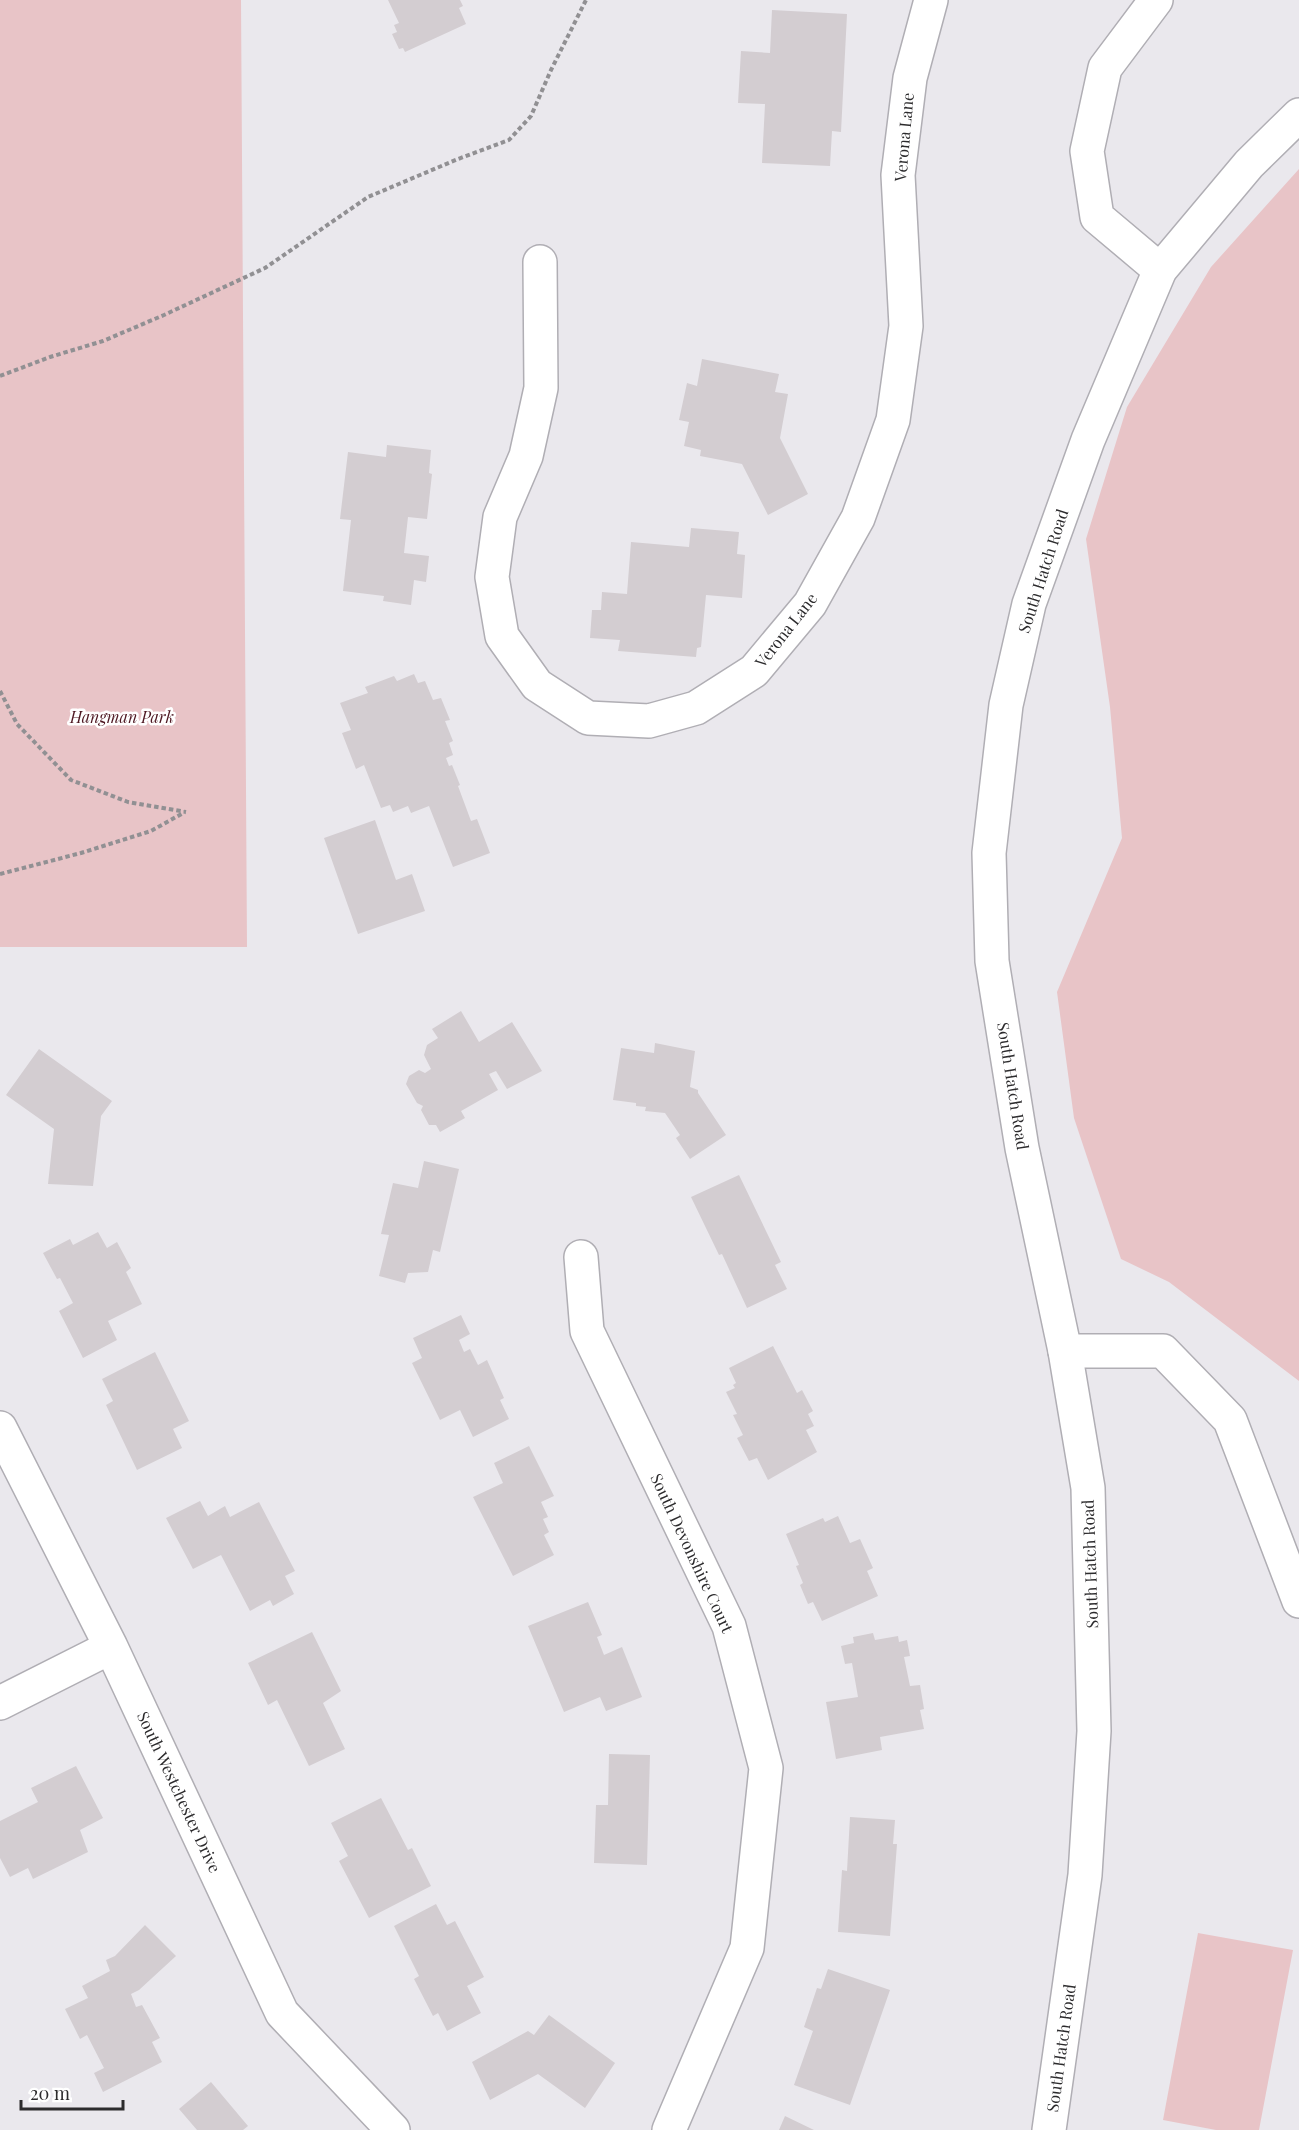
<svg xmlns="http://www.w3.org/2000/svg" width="1299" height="2130" viewBox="0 0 1299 2130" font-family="'Playfair Display',serif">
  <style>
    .green { fill: #e8c4c7 }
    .building { fill: #d3cdd1 }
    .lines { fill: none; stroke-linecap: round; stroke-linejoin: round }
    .street-casing { stroke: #b0aeb4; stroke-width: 36 }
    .secondary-casing { stroke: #b0aeb4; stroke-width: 36 }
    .path { stroke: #919093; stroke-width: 4; stroke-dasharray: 4.5 3; stroke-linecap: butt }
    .street { stroke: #fff; stroke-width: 33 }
    .secondary { stroke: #fff; stroke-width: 33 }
    .labels { text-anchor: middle; stroke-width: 5; stroke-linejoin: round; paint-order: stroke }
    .street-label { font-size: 16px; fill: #2c2b2d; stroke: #fff }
    .park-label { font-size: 16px; font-style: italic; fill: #4e1822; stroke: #fff }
  </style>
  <rect width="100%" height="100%" fill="#eae8ed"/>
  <!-- green -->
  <path class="green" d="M0,0h241l6,947h-247z
    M1299,169v1212l-130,-99 -48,-23 -47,-141 -17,-126 65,-154 -12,-131 -24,-168 41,-132 84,-140z
    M1198,1933l95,17 -34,180h-43l-53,-10z"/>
  <!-- building -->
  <path class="building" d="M388,0h72l3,6 -4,2 7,16 -61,28 -2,-4 -4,1 -7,-15 5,-2 -3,-7 5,-2z
    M772,10l75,4 -6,118 -9,-1 -2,35 -68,-3 3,-59 -27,-1 3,-52 29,2z
    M702,359l77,15 -4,18 13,2 -8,44 28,56 -40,21 -26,-51 -42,-8 1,-6 -17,-4 5,-24 -10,-2 8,-37 10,3z
    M387,445l44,5 -2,23 3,1 -5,45 -19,-2 -4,36 25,3 -3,26 -12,-2 -3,25 -28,-4 1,-5 -41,-5 8,-71 -11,-1 8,-67 38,5z
    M691,528l48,4 -2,22 8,1 -3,43 -36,-3 -5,52 -4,1 -1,9 -78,-6 2,-11 -30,-2 2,-28h9l1,-18 25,2 4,-52 58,5z
    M414,674l4,9 7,-2 8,19 8,-2 9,22 -5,1 8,20 -4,2 4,12 -7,3 3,8 3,-1 8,20 -2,1 13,35 6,-2 13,34 -37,14 -24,-61 -18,7 -3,-7 -15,6 -3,-7 -9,3 -17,-43 -8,4 -14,-36 9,-3 -11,-27 28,-10 -3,-6 29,-11 3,5z
    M375,820l21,60 16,-6 13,37 -67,23 -34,-96z
    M461,1011l18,31 33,-20 30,49 -35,18 -11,-18 -7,3 9,16 -37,21 4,7 -25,14 -4,-7h-7l-8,-15 2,-4 -6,-3 -11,-19 3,-8 10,-6 6,3 6,-4 -7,-14 3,-10 11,-7 -6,-9z
    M655,1043l40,8 -5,36 8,3v3l28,42 -36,24 -14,-21 4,-3 -15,-22 -20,-2 1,-4 -10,-1v-3l-23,-3 8,-52 33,5z
    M39,1049l73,52 -11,15 -8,70 -45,-2 6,-55 -48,-34z
    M424,1161l35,8 -19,83 -7,-2 -5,22 -20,1 -3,10 -26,-7 10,-41 -8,-1 12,-51 25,5z
    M739,1175l42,87 -6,3 12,24 -40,19 -25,-54 -3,1 -28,-58z
    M98,1232l9,16 10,-6 14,26 -5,4 16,32 -34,17 9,19 -34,18 -24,-47 14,-8 -13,-25 -3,1 -14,-26 27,-14 3,6z
    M461,1315l9,19 -11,6 5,12 6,-3 8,16 9,-5 17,38 -4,2 9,19 -36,18 -13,-27 -20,10 -28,-57 10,-5 -9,-20z
    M773,1346l24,47 5,-3 11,21 -5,3 6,12 -8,4 11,22 -49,28 -11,-22 -8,3 -12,-23 6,-3 -10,-20 4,-1 -11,-22 9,-4 -2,-3 3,-2 -7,-15z
    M155,1352l34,69 -16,8 9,19 -45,22 -31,-65 7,-4 -11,-22z
    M529,1446l25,50 -13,6 7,15 -5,2 6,13 -5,3 10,20 -41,21 -40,-79 30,-14 -9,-20z
    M200,1501l8,15 17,-10 5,11 29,-15 36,69 -10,5 9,18 -21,12 -3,-6 -20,11 -29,-56 -28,14 -27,-51z
    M838,1516l12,27 10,-4 13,29 -6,3 11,25 -56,25 -9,-19 -5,2 -8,-19 3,-2 -7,-17 3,-1 -13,-31 37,-16 2,4z
    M588,1602l14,33 -5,2 7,18 18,-8 20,50 -36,14 -6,-14 -36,15 -36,-86z
    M312,1632l29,59 -18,12 22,46 -36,17 -32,-66 -9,5 -20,-42z
    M873,1633l2,7 23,-4 1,6 8,-2 3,16 -6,1 6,29 10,-1 4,24 -4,1 4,19 -44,8 2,13 -46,9 -10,-57 32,-5 -6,-34 -7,1 -4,-18 13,-3 -1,-6z
    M609,1754l41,1 -3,110 -53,-2 2,-58h12z
    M76,1766l27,52 -23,12 8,22 -55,27 -5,-11 -18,9 -10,-19v-37l38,-19 -7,-14z
    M381,1798l27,52 4,-2 19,38 -62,32 -30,-57 9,-5 -17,-33z
    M850,1817l45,3 -2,24h4l-7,92 -52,-4 4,-62 5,1z
    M436,1904l11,21 8,-4 29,56 -17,9 14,27 -34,18 -9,-18 -5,3 -19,-37 5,-3 -25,-50z
    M145,1925l31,31 -37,34 -8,4 5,13 6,-2 18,33 -8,4 10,20 -59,30 -9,-19 10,-5 -17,-33 -7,4 -15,-30 23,-11 -6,-12 28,-15 -4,-11 9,-4z
    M828,1969l62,21 -40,115 -56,-20 19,-54 -9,-4 13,-39 4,1z
    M549,2015l66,48 -30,45 -47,-34 -48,26 -18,-38 56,-31 6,4z
    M211,2082l37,44 -5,4h-46l-18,-21z
    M785,2116l29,14h-35z"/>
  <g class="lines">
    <defs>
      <path id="street" d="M1156,0l-51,68 -18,83 10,66 63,53
        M540,262l1,126 -15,68 -26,61 -8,60 10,59 35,49 51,33 61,3 47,-13 58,-37 56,-67 48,-86 35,-98 13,-94 -8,-151 12,-97 21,-78
        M581,1257l6,74 142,295 37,142 -19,180 -78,182
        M1065,1351h98l67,69 69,181
        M0,1428l111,219 171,366 111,117
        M0,1703l111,-56"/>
      <path id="secondary" d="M1049,2130l36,-255 9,-144 -6,-243 -23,-137 -43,-203 -30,-187 -3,-108 17,-148 23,-101 59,-164 72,-170 89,-106 50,-49"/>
    </defs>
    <!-- street casing -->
    <use href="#street" class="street-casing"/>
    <!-- secondary casing -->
    <use href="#secondary" class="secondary-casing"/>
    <!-- path -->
    <path class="path" d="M0,376l50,-19 53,-16 61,-26 101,-47 103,-71 90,-38 51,-19 22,-24 20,-46 35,-70
      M0,691l17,33 54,56 57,22 58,10
      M0,874l81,-21 70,-22 34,-19"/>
    <!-- street -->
    <use href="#street" class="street"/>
    <!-- secondary -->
    <use href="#secondary" class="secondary"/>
  </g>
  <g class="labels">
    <!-- street labels -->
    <g class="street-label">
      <text transform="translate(904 137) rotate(-85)" y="6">Verona Lane</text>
      <text transform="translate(1043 571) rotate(-72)" y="6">South Hatch Road</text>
      <text transform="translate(786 630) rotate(-52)" y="6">Verona Lane</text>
      <text transform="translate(1013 1086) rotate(81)" y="6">South Hatch Road</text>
      <text transform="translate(692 1553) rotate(65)" y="6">South Devonshire Court</text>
      <text transform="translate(1090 1564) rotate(-92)" y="6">South Hatch Road</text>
      <text transform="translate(179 1792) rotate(65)" y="6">South Westchester Drive</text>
      <text transform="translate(1061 2048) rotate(-82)" y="6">South Hatch Road</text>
    </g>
    <!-- park labels -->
    <g class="park-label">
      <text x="122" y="723">Hangman Park</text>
    </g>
  </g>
  <!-- scale -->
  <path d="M21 2100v9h102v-9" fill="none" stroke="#2c2b2d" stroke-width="3"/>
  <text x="30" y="2100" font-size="18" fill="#2c2b2d" stroke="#ffffff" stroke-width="4.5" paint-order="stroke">20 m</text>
</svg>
